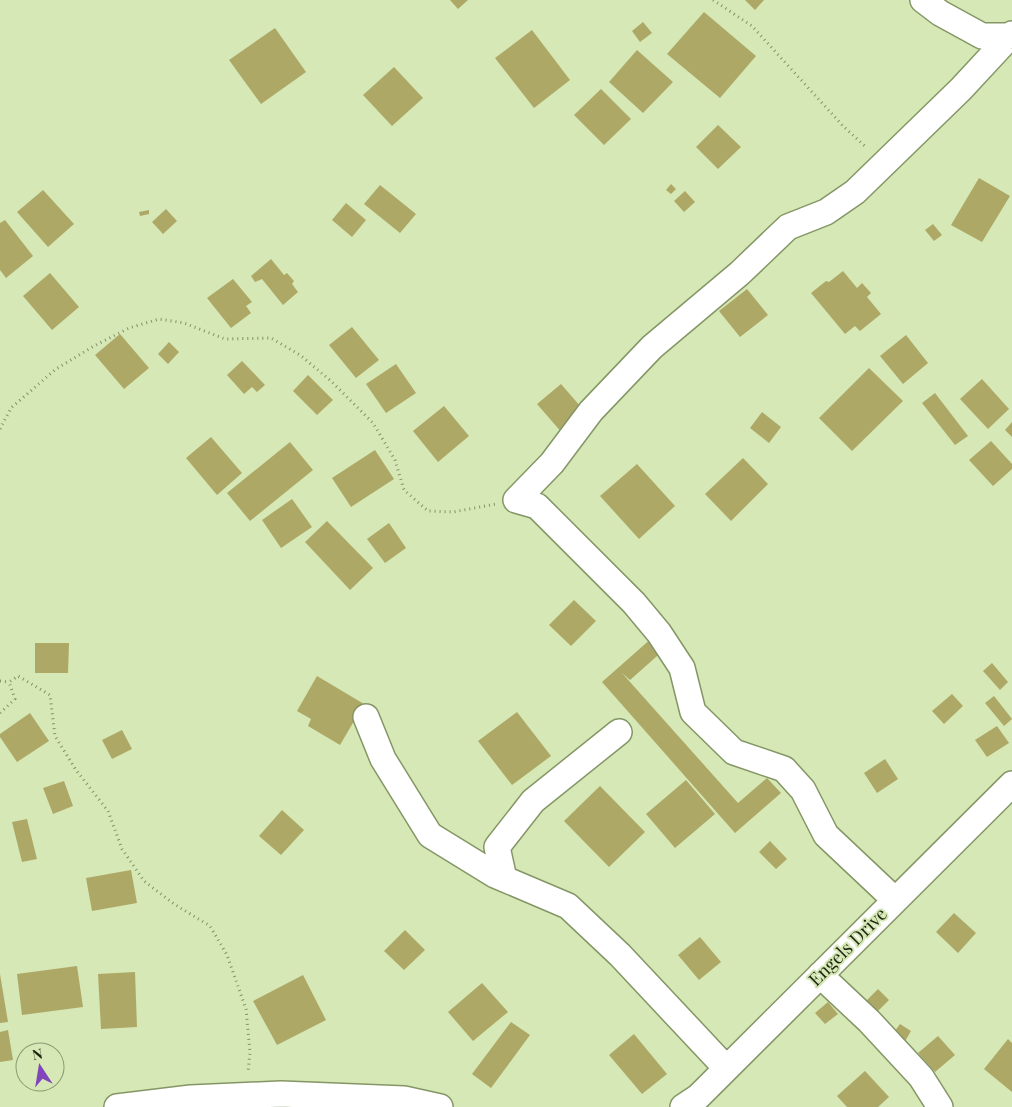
<svg xmlns="http://www.w3.org/2000/svg" width="1012" height="1107" viewBox="0 0 1012 1107" font-family="'Playfair Display',serif">
  <style>
    .building { fill: #aea867 }
    .lines { fill: none; stroke-linecap: round; stroke-linejoin: round }
    .minor-casing { stroke: #859666; stroke-width: 28 }
    .path { stroke: #84926c; stroke-width: 3; stroke-dasharray: 1 4; stroke-linecap: butt }
    .minor { stroke: #fff; stroke-width: 25 }
    .labels { text-anchor: middle; stroke-width: 4; stroke-linejoin: round; paint-order: stroke }
    .street-label { font-size: 18px; fill: #1d2410; stroke: #d5e8b5 }
  </style>
  <rect width="100%" height="100%" fill="#d5e8b5"/>
  <!-- building -->
  <path class="building" d="M450,0h18l-10,9z
    M745,0h19l-9,10z
    M704,12l52,44 -36,42 -53,-44z
    M643,22l9,11 -12,9 -8,-11z
    M275,28l31,44 -45,32 -32,-44z
    M532,30l38,50 -36,28 -39,-50z
    M637,50l36,32 -30,31 -34,-31z
    M394,67l29,31 -31,28 -29,-31z
    M601,89l30,30 -27,26 -30,-30z
    M718,125l23,22 -23,22 -22,-22z
    M979,178l31,18 -28,46 -31,-17z
    M671,184l5,5 -5,5 -5,-4z
    M380,185l36,29 -16,19 -36,-29z
    M43,190l31,34 -26,23 -31,-35z
    M685,191l10,11 -11,10 -10,-11z
    M346,203l20,17 -14,17 -20,-17z
    M166,209l11,12 -14,13 -11,-12z
    M149,210v4l-9,2 -1,-4z
    M5,220l28,36 -27,22 -6,-8v-47z
    M933,224l9,11 -8,6 -9,-11z
    M271,259l13,16 3,-2 7,8 -2,3 6,8 -15,13 -21,-26 -7,3 -4,-6z
    M843,271l14,17 5,-5 9,10 -4,4 14,17 -21,17 -5,-5 -10,8 -34,-41 15,-12 3,1z
    M50,273l29,34 -27,23 -29,-34z
    M233,279l19,23 -6,4 5,7 -20,15 -24,-30z
    M747,289l21,26 -28,22 -21,-26z
    M352,327l27,33 -23,18 -27,-33z
    M120,334l29,34 -25,21 -29,-34z
    M906,335l22,28 -25,21 -23,-28z
    M169,342l10,10 -11,12 -10,-10z
    M242,361l23,24 -8,7 -5,-5 -8,7 -17,-19z
    M396,364l20,29 -30,20 -20,-29z
    M869,368l34,33 -51,50 -33,-33z
    M308,375l25,25 -16,15 -24,-24z
    M982,379l27,30 -21,20 -28,-30z
    M561,384l26,30 -24,20 -26,-30z
    M935,393l33,43 -13,9 -33,-42z
    M444,406l25,30 -31,26 -25,-31z
    M762,412l19,15 -12,16 -19,-15z
    M1012,422v15l-7,-7z
    M211,437l31,36 -25,22 -31,-37z
    M991,441l21,23v5l-19,17 -24,-26z
    M290,442l23,28 -63,51 -23,-28z
    M375,450l19,29 -43,28 -19,-29z
    M743,458l25,26 -37,37 -26,-27z
    M637,464l38,42 -36,33 -39,-43z
    M292,499l20,28 -31,21 -19,-28z
    M327,521l46,47 -23,22 -45,-48z
    M389,523l17,25 -21,15 -18,-24z
    M574,600l22,21 -25,25 -22,-21z
    M653,637l12,12 -35,31 -8,-7 116,130 29,-25 14,15 -46,40 -133,-151z
    M35,643h34l-1,30h-33z
    M992,663l16,19 -8,8 -17,-19z
    M317,676l47,28 -24,41 -32,-19 3,-7 -14,-8z
    M952,694l11,12 -19,18 -12,-13z
    M994,696l18,23 -8,7 -19,-23z
    M517,712l34,44 -39,29 -34,-44z
    M30,713l19,28 -32,21 -17,-25v-3z
    M997,726l12,17 -22,14 -12,-17z
    M122,730l10,19 -20,10 -10,-19z
    M885,759l13,20 -21,14 -13,-20z
    M686,780l29,34 -40,34 -29,-34z
    M64,781l9,25 -20,8 -10,-26z
    M600,786l45,46 -36,35 -45,-46z
    M282,810l22,20 -23,25 -22,-19z
    M27,819l10,40 -15,3 -10,-40z
    M770,841l17,18 -11,10 -17,-17z
    M131,870l6,33 -45,8 -6,-33z
    M954,913l22,20 -18,20 -22,-21z
    M405,930l20,20 -21,20 -20,-19z
    M700,937l21,25 -22,18 -21,-25z
    M77,966l6,41 -61,8 -5,-41z
    M135,972l2,55 -36,2 -3,-55z
    M0,974l8,48 -8,1z
    M303,975l23,45 -49,25 -24,-44z
    M482,983l26,29 -35,29 -25,-29z
    M878,989l11,11 -12,12 -11,-11z
    M828,1002l10,12 -13,10 -10,-11z
    M511,1022l19,13 -39,53 -19,-14z
    M900,1024l11,7 -7,12 -12,-8z
    M8,1030l5,30 -13,2v-30z
    M634,1034l33,40 -25,20 -33,-39z
    M938,1036l17,19 -20,17 -17,-19z
    M1008,1039l4,4v49l-28,-23z
    M865,1071l24,26 -11,10h-31l-10,-11z"/>
  <g class="lines">
    <defs>
      <path id="minor" d="M923,0l17,13 42,23h28
        M366,717l17,42 47,76 65,40 73,31 52,49 106,113
        M504,879l-7,-32 36,-46 86,-69
        M895,900l-69,-65 -23,-45 -19,-21 -50,-17 -41,-40 -11,-44 -23,-35 -25,-30 -97,-97 -21,-6 36,-37 39,-52 61,-64 88,-74 48,-46 38,-15 29,-20 106,-103 51,-55
        M820,975l49,46 52,56 19,30
        M117,1107l74,-9 90,-4 123,5 36,8
        M683,1107l15,-10 314,-313"/>
    </defs>
    <!-- minor casing -->
    <use href="#minor" class="minor-casing"/>
    <!-- path -->
    <path class="path" d="M713,0l39,26 91,100 24,22
      M0,429l11,-21 45,-39 38,-23 35,-18 30,-9 25,4 41,16 46,-1 29,17 31,26 42,42 22,37 9,30 24,21 25,1 43,-8
      M0,681l9,1
      M0,713l15,-14 -6,-17 9,-6 32,19 5,41 21,34 32,41 14,38 22,32 30,23 36,22 17,29 19,54 4,43 -2,21"/>
    <!-- minor -->
    <use href="#minor" class="minor"/>
  </g>
  <g class="labels">
    <!-- street labels -->
    <g class="street-label">
      <text transform="translate(848 947) rotate(-45)" y="6">Engels Drive</text>
    </g>
  </g>
  <!-- north arrow -->
  <g transform="translate(40 1067) rotate(348)"><circle r="24" fill="#d5e8b5" stroke="#8b9a73"/>
  <path d="M0-4L9 19L0 12L-9 19Z" fill="#8246bc"/>
  <text y="-8" font-size="14" font-weight="bold" text-anchor="middle" fill="#1d2410">N</text>
  </g>
</svg>
